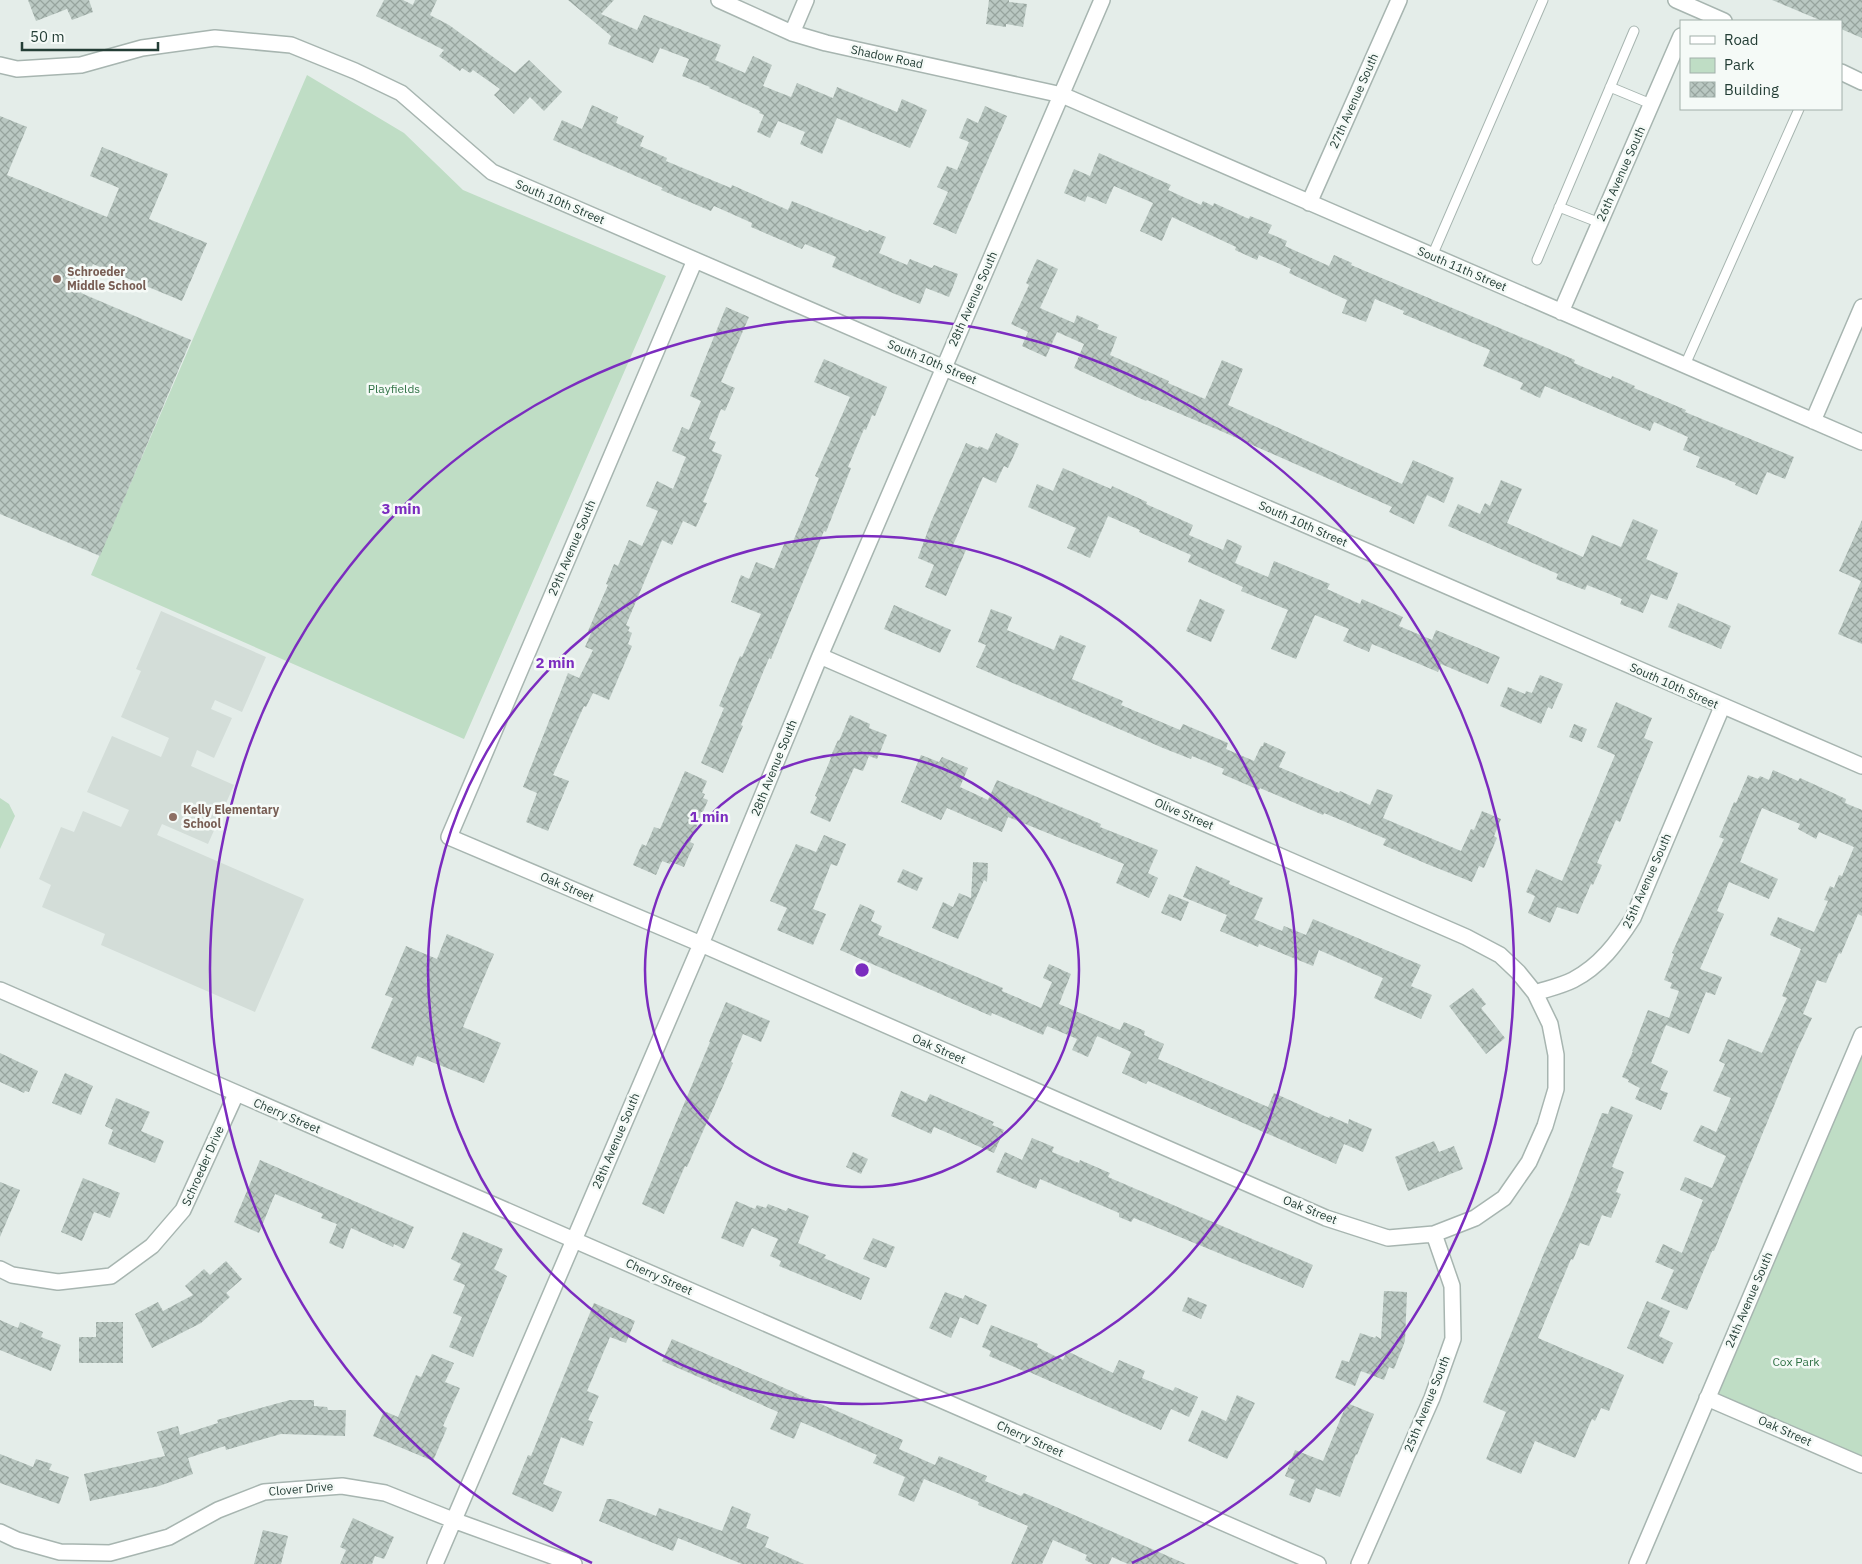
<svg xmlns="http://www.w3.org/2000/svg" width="1862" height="1564" viewBox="0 0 1862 1564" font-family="'IBM Plex Sans',sans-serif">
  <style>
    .built { fill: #d3ddd8 }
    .park { fill: #bfddc5 }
    .building { fill: url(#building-cross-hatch) }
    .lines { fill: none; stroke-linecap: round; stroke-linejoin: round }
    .service-casing { stroke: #a7b5b0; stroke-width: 11 }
    .minor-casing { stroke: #a7b5b0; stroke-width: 18 }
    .service { stroke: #fff; stroke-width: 9 }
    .minor { stroke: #fff; stroke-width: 15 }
    .ring { fill: none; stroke: #7b2cbf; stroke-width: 2.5 }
    .education-dot { fill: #8d6e63; stroke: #f5faf7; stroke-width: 2 }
    .labels { text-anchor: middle; stroke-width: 5; stroke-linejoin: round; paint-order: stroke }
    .street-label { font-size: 12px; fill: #243e36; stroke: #f5faf7 }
    .education-label { font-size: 12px; font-weight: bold; fill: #785e54; stroke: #f5faf7; text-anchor: start }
    .park-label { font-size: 12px; fill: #317347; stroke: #f5faf7 }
    .centre { fill: #7b2cbf; stroke: #f5faf7; stroke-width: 2.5 }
    .ring-label { font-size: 15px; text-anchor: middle; font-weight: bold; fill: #7b2cbf; stroke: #f5faf7; stroke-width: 5; stroke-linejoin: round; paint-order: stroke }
  </style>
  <defs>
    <pattern id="building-cross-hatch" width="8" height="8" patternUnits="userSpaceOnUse" patternTransform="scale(1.25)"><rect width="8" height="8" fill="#bac8c2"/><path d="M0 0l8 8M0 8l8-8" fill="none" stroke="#97a49e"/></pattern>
  </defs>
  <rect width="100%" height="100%" fill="#e4ede9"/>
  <!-- built -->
  <path class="built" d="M161,611l105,46 -24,55 -27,-12 -4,9 21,9 -18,40 -17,-8 -6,16 43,19 -26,59 -46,-20 -5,11 147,64 -49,113 -154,-67 4,-11 -63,-27 9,-22 -12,-6 22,-52 13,5 9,-21 38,16 8,-17 -42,-18 25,-56 49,21 8,-19 -48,-21 20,-46 -5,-2z"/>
  <!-- park -->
  <path class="park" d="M307,75l97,58 59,57 203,86 -202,463 -373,-164z
    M0,798l9,6 6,12 -15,33z
    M1862,1035v430l-155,-67z"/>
  <!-- building -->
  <path class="building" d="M28,0h61l4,12 -21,8 -5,-11 -31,12z
    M384,0h19l10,5 2,-5h22l-7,15 19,10 66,48 14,-13 33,32 -18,19 -14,-14 -16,17 -20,-19 6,-6 -27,-19 -3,3 -8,-5 -2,3 -21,-15 5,-6 -68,-34z
    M568,0h46l-13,14 36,16 7,-15 77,30 -6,15 30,13 8,-17 19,9 -9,21 28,11 6,-14 36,15 4,-11 60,25 5,-13 25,11 -17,38 -73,-30 -15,36 -22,-10 5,-12 -27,-11 -8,17 -13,-6 7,-17 -5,-2 1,-2 -51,-23 1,-1 -28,-11 7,-17 -29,-11 -7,15 -45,-19 3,-8z
    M989,0h20v2l18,2 -4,23 -17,-3v3l-20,-3z
    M1772,0h90v38l-21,-9v-8h-19z
    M592,105l26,12 -2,6 28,13 -4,10 27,12 -1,3 65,27 1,-3 56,25 4,-9 76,31 1,-2 17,7 -7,16 28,12 3,-6 22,9 2,-3 24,9 -9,23 -23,-9 -6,16 -25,-10 -63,-27 4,-10 -31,-13 -3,5 -51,-22 1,-4 -38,-17 -3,5 -50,-21 2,-2 -110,-48 9,-20 20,9z
    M985,106l22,10 -51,118 -23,-10 15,-32 -11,-5 10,-21 10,4 12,-28 -10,-4 8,-20 11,5z
    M0,116l27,11 -20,48 100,42 12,-29 -29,-12 12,-29 66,27 -19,45 58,24 -25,58 -89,-37 -12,29 110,47 -91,216 -100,-42z
    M1099,153l72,32 -3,5 33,15 2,-4 10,5 1,-3 35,16 1,-3 22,9 -4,8 19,8 -2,5 44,20 5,-11 18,8 -1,2 224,95 -1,3 37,16 1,-3 23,10 -1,2 52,22 -1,2 109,45 -9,22 -18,-7 -10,23 -22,-10 1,-2 -40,-16 4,-10 -17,-7 5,-13 -34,-15 -4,9 -105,-45 -5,12 -20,-9 3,-6 -40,-17 7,-16 -87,-36 1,-3 -29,-12 -9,23 -24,-9 5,-13 -58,-27 2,-4 -32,-14 -2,5 -22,-10 1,-3 -64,-30 -10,24 -22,-10 13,-28 -39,-17 -8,18 -19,-8 -2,6 -21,-9 10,-24 16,7z
    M1037,259l21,10 -18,39 34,15 3,-8 22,10 -2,4 20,8 -7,18 59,26 -1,2 37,16 17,-39 21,9 -15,36 174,79 11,-24 41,18 -10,25 -17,-8 -13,29 -25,-12 3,-5 -171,-76 -74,-31 -1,1 -72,-33 10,-24 -27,-12 -11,25 -24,-11 6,-14 -17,-8 18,-39 -3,-2z
    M726,307l23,10 -28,65 14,6 -10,23 -4,-2 -12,30 7,3 -4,9 10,4 -19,47 4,1 -11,24 -13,-6 -11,24 -10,-5 -36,85 4,2 -2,4 4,2 -4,11 4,2 -23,54 -16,-7 -7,14 -2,-1 -31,69 16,6 -21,50 -22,-9 11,-29 -14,-6 45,-114 11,5 14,-28 -8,-3 6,-14 -3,-2 20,-46 -2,-1 8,-20 4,2 11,-26 13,6 16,-35 -12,-5 11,-25 16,8 13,-32 -14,-6 10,-24 7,3 12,-29 -11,-5z
    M824,359l63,28 -12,29 -3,-1 -6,15 -2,-1 -16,38 3,1 -25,64 -2,-1 -53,128 -2,-1 -28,67 2,1 -20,47 -22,-10 23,-55 -5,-2 21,-50 2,1 19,-43 -30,-12 10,-27 8,4 7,-17 18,7 11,-27 7,2 27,-66 -4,-2 35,-79 -36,-15z
    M996,433l23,11 -11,24 -4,-2 -8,17 -13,-6 -30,68 13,5 -20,46 -21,-9 9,-22 -16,-7 13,-36 35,-79 12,5 1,-2 9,4z
    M1063,468l48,21 1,-3 35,16 -1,2 47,21 -4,10 34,15 4,-11 15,7 -7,17 33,14 6,-16 56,23 -3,5 33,15 2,-5 41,18 -4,9 33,14 4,-10 64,27 -12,27 -47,-20 -3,8 -66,-28 -3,8 -26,-11 6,-12 -34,-14 -19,44 -25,-10 17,-39 -47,-19 2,-4 -55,-25 3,-7 -52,-23 1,-2 -32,-14 -18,42 -23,-10 9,-20 -48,-21 9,-23 16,7z
    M1501,480l21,9 -15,34 76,34 9,-22 29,12 12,-28 25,11 -12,29 32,14 -11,27 -16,-6 -8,19 -23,-9 2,-5 -35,-14 -2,5 -29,-11 2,-5 -110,-48 10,-22 22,10 5,-11 5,3z
    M1862,520v124l-24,-10 23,-53 -22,-10z
    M1200,599l25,11 -14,32 -25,-11z
    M1678,603l53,23 -10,23 -53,-22z
    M894,605l57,25 -11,23 -56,-24z
    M991,609l21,8 -5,13 47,20 6,-15 26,11 -14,33 51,22 -2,4 59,25 3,-6 45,19 -2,6 28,12 7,-15h2l1,-4 22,10 -7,15 60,26 1,-2 30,14 7,-16 16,6 -10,23 78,33 10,-22 3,1 8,-19 19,8 -7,17 3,2 -13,30 -5,-2 -7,16 -45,-18 -44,-19 3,-6 -62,-26 -1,2 -63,-27 -1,2 -37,-16 2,-5 -32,-13 -1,3 -28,-11 -187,-81 10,-22 -8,-3z
    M1540,675l23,9 -11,25 -4,-2 -7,17 -41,-18 8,-19 17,7 1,-3 6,2z
    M1616,702l36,16 -8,20 9,4 -33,80 -4,-2 -19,43 5,2 -9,20 -2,-1 -13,30 -21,-7 -7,16 -22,-10 7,-17 -9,-4 10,-23 26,12 53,-126 -18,-8z
    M850,715l20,9 -1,4 18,7 -10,24 -8,-3 -6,15 -9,-3 -24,54 -20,-9 7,-16 -2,-1 16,-38h-1l8,-18 1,1z
    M1574,724l13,5 -5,13 -13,-5z
    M921,755l18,7 3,-5 26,11 -8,19 28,13 9,-20 104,44 -1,3 58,23 -10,23 10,5 -9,20 -33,-15 8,-19 -116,-47 -6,15 -55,-24 -6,12 -40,-18z
    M1773,770l25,11 2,-3 20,9 26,12 -1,4 17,7v106l-4,-2 -17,40 -2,-1 -13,30 -9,-3 -14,34 9,4 -15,32 -83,201h-2l-25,59 -26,-11 13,-29 -19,-8 8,-18 19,9 21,-53 -23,-10 5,-13 27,11 14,-32 -33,-15 8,-16 15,7 15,-34 -18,-7 12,-27 -6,-3 9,-22 34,14 25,-55 -5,-2 19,-47 -31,-14 8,-18 36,15 14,-31 -4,-1 6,-14 4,2 5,-13 3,1 12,-29 -35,-15 -3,7 -18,-10 2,-5 -38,-16 -22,54 38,17 -9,20 -40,-17 -12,29 7,3 -24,55 22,8 -7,18 -9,-3 -17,42 -23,-9 -15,38 17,8 -8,19 8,3 -7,17 -26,-11 5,-11 -12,-6 1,-2 -7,-3 11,-26h-1l16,-41 21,8 10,-27 -9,-3 2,-5 -8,-3 10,-26 -2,-1 52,-114 -5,-2 15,-35 2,1 12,-28 10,4 2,-3 9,4z
    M685,771l22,10 -5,12 3,1 -2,4 5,2 -18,42 4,2 -10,23 -13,-5 -1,2 -8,-3 -6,14 -23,-10 9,-21 4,2 8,-19 6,2z
    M824,835l22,9 -9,22 -6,-2 -18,45 13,5 -13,31 -36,-15 10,-22 -17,-7 26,-57 20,8z
    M973,862l15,1 -1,19 -3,-2 -26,59 -26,-11 11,-26 10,5 6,-14 12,5z
    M1196,866l34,15 -1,3 34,14 -9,21 28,12 2,-5 22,9 7,-16 108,46 -10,21 21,9 -11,24 -47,-21 9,-20 -64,-28 -6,16 -54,-22 -1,3 -38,-16 7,-16 -44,-18z
    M903,869l20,9 -6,13 -20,-9z
    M1169,894l20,8 -8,19 -20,-8z
    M860,904l15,7 -4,10 11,5 -4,9 125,53 -1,3 39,17 11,-26 -9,-4 6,-14 22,10 -12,30 61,26 4,-8 21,9 -1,4 20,9 -6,15 110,48 6,-14 55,25 1,-2 18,8 1,-5 23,10 -9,23 -19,-8 -8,20 -188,-83 -2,3 -24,-11 9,-21 -34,-16 -9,21 -16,-7 5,-11 -30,-13 -4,9 -51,-22 -1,3 -151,-66z
    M447,934l47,20 -31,73 38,16 -17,40 -67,-27 -4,10 -42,-18 22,-50 -8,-3 21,-49 31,13z
    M1473,988l13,16 -5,4 24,30 -19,16 -37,-48z
    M726,1002l44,19 -9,21 -18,-8 -12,28 2,1 -20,46 -26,58 -2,-1 -21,48 -22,-10 68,-162h-1z
    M0,1053l38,18 -9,21 -4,-1 -1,2 -24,-11z
    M65,1073l28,13 -12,29 -29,-12z
    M901,1091l25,11 4,-8 64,28 -2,3 12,5 -10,23 -60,-26 -3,7 -40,-18z
    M116,1098l34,14 -9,19 23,10 -9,22 -47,-19 5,-14 -8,-4z
    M1611,1106l22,9 -21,52 12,5 -8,20 5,2 -10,24 -9,-3 -13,31 -9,-3 -7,17 -2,-1 -33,79 86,37 -15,36 -8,-3 -6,13 -3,-2 -17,39 -40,-17 -14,33 -35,-15 20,-47 -23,-10 61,-149 23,-50 35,-90 6,1z
    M1032,1138l22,9 -2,5 27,11 1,-3 30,13 -2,4 205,88 -10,23 -169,-70 -3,4 -12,-5v-4l-79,-34 -4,10 -40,-17 9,-20 17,8z
    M1434,1141l5,11 15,-6 9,23 -55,22 -13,-34z
    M853,1152l15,7 -7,15 -15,-7z
    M260,1160l154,67 -10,22 -10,-5 -1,3 -42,-19 -8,21 -14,-6 8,-19 -16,-6 2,-4 -48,-20 -16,39 -25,-11z
    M83,1178l37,15 -10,25 -16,-6 -12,29 -21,-9z
    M0,1182l20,8 -20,47z
    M736,1201l19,8 2,-4 9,3 2,-4 18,7 2,-3 21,8 -11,27 28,12 -2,3 46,20 -9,22 -82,-34 2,-5 -11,-5 8,-17 -26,-11 -9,19 -22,-9z
    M463,1232l40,17 -9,20 13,7 -34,81 -24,-10 13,-30 -9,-4 12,-28 -12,-5 8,-16 -10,-5z
    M873,1238l22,9 -9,21 -23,-9z
    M226,1261l16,18 -16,14 4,4 -29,26 -49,25 -17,-34 23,-12 5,9 30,-16 -8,-9 19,-17 6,6z
    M1384,1291l23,1 -2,49 -11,28 -5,-2 -5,13 -23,-9 -6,15 -20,-8 7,-18 7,2 11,-29 15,5 1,-2 5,3z
    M945,1292l18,7 2,-4 22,10 -9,20 -18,-8 -9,21 -22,-10z
    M1188,1297l19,8 -6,14 -19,-8z
    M1647,1301l23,10 -11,25 14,7 -10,21 -36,-16z
    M594,1303l41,18 -9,22 -16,-6 -23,54 12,5 -11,24 5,2 -10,24 -22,-9 -18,47 19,8 -9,20 -41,-18 16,-39 3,1z
    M0,1320l18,8 2,-6 23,10 -2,5 20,8 -10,26 -51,-21z
    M96,1322h27v41h-44v-26h17z
    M991,1325l47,19 -1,3 26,13 4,-9 46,22 6,-13 26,11 -3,7 31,13 2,-4 23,10 -9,20 -18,-8 -10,21 -134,-59 -1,1 -37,-16 2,-5 -9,-4z
    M672,1339l231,101 -4,9 36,16 4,-9 48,20 -2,5 36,15 3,-3 162,71h-58l-16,-7 -3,7h-16l-8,-4 2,-5 -34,-15 -11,24h-31l17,-38 -50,-21 1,-3 -55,-23 -10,23 -16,-7 7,-18 -32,-14 4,-8 -76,-33 -7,17 -24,-10 8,-17 -116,-51z
    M432,1354l22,9 -9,19 15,6 -17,38 4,2 -14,33 -60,-25 11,-25 14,6 18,-42 5,2z
    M1237,1395l18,8 -28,56 -39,-18 14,-31 24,11z
    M290,1400h24v6l13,1 1,3h18l-1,26 -64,-2 -55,16 -1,-4 -37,12 5,16 -34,12 -69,15 -6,-27 81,-18 -8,-24 21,-6 2,9 38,-12 -1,-3z
    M1347,1403l27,11 -17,41 -1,-1 -16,43 -24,-9 -6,15 -21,-8 6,-15 -10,-4 10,-26 28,11z
    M0,1454l33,13 3,-8 16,5 -3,6 20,7 -10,27 -59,-21z
    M607,1499h6l43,17 3,-8 63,23 10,-25 19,8 -5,14 23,9 -4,10 39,17h-62l-64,-26 -5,13 -74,-30z
    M353,1518l41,19 -10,22 -9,-3 -3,8h-32l6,-14 -6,-3z
    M263,1530l25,6 -7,28h-27z"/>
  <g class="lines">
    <defs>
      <path id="service" d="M1610,87l41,17
        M1559,207l41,16
        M1432,256l111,-256
        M1537,260l97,-229
        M1685,365l114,-256"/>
      <path id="minor" d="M719,0l73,33 34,10 236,52 800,347
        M1676,0l48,21
        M792,33l14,-33
        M0,65l17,4 64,-4 61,-17 73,-10 76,7 64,26 46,22 91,79 1370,594
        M1841,72l21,10
        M1309,203l90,-203
        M695,260l-246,577 252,107 625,274 62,20 46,-4 41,-16 29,-20 25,-36 16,-36 11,-37v-34l-6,-31 -15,-31 -17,-21 -18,-17 -34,-18 -646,-281
        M1561,312l120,-276
        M1813,421l49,-114
        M0,990l1318,574
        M1535,993c12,-4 26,-7 38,-13 27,-14 44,-37 60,-62l89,-211
        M0,1269l12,6 46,7 53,-6 41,-30 31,-36 53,-116
        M1707,1398l155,67
        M0,1532l17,8 43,12 50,1 59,-16 49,-27 46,-18 78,-6 43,7 68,27 121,44
        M435,1564l266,-620 119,-288 282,-656
        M1359,1564l73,-166 21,-59 -1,-53 -18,-52
        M1637,1564l225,-529"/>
    </defs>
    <!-- service casing -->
    <use href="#service" class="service-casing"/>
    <!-- minor casing -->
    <use href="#minor" class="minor-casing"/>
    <!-- service -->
    <use href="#service" class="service"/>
    <!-- minor -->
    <use href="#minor" class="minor"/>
  </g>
  <!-- distance rings -->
  <g class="ring">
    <circle cx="862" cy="970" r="217"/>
    <circle cx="862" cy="970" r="434"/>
    <path d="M592 1563A652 652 0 1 1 1132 1563"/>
  </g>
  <!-- markers -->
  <g class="education-dot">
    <circle cx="57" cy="279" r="5"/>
    <circle cx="173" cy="817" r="5"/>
  </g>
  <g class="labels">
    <!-- street labels -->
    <g class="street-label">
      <text transform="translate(887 57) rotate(12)" y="4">Shadow Road</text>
      <text transform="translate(1354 101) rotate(-66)" y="4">27th Avenue South</text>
      <text transform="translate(1621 174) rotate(-66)" y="4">26th Avenue South</text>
      <text transform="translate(560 202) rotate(23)" y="4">South 10th Street</text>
      <text transform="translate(1462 269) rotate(23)" y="4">South 11th Street</text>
      <text transform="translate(973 299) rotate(-66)" y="4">28th Avenue South</text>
      <text transform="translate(932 362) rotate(23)" y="4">South 10th Street</text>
      <text transform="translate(1303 524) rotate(24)" y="4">South 10th Street</text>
      <text transform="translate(572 548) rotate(-67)" y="4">29th Avenue South</text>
      <text transform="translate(1674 686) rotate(24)" y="4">South 10th Street</text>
      <text transform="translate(774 768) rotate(-68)" y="4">28th Avenue South</text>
      <text transform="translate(1184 814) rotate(23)" y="4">Olive Street</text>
      <text transform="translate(1647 881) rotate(-66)" y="4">25th Avenue South</text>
      <text transform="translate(567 887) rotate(23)" y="4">Oak Street</text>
      <text transform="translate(939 1049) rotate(24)" y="4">Oak Street</text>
      <text transform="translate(287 1116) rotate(23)" y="4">Cherry Street</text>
      <text transform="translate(616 1141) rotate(-67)" y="4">28th Avenue South</text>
      <text transform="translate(203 1166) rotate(-66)" y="4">Schroeder Drive</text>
      <text transform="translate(1310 1210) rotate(22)" y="4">Oak Street</text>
      <text transform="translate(659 1277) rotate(24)" y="4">Cherry Street</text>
      <text transform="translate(1749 1300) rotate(-67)" y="4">24th Avenue South</text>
      <text transform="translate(1427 1404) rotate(-68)" y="4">25th Avenue South</text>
      <text transform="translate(1785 1431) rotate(24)" y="4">Oak Street</text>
      <text transform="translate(1030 1439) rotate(24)" y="4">Cherry Street</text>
      <text transform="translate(301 1489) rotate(-5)" y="4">Clover Drive</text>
    </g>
    <!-- education labels -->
    <g class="education-label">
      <text x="67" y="276">Schroeder<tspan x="67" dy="14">Middle School</tspan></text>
      <text x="183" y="814">Kelly Elementary<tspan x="183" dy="14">School</tspan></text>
    </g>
    <!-- park labels -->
    <g class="park-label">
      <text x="394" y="393">Playfields</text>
      <text x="1796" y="1366">Cox Park</text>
    </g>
  </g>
  <circle cx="862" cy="970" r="8" class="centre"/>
  <g class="ring-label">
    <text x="401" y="514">3 min</text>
    <text x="555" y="668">2 min</text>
    <text x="709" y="822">1 min</text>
  </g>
  <!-- legend -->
  <rect x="1680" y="20" width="162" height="90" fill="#f5faf7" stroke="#a1afaa"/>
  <rect x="1690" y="36" width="25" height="8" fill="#ffffff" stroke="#a1afaa"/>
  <text x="1724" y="45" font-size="15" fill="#243e36">Road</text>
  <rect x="1690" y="58" width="25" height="15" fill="#bfddc5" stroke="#a1afaa"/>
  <text x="1724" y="70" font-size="15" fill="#243e36">Park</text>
  <rect x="1690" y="82" width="25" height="15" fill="url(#building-cross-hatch)" stroke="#a1afaa"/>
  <text x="1724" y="95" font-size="15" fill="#243e36">Building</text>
  <!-- scale -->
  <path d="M22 42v8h136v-8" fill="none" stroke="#243e36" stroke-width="2.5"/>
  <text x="30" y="42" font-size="15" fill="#243e36" stroke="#f5faf7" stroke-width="4" paint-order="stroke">50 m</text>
</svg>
